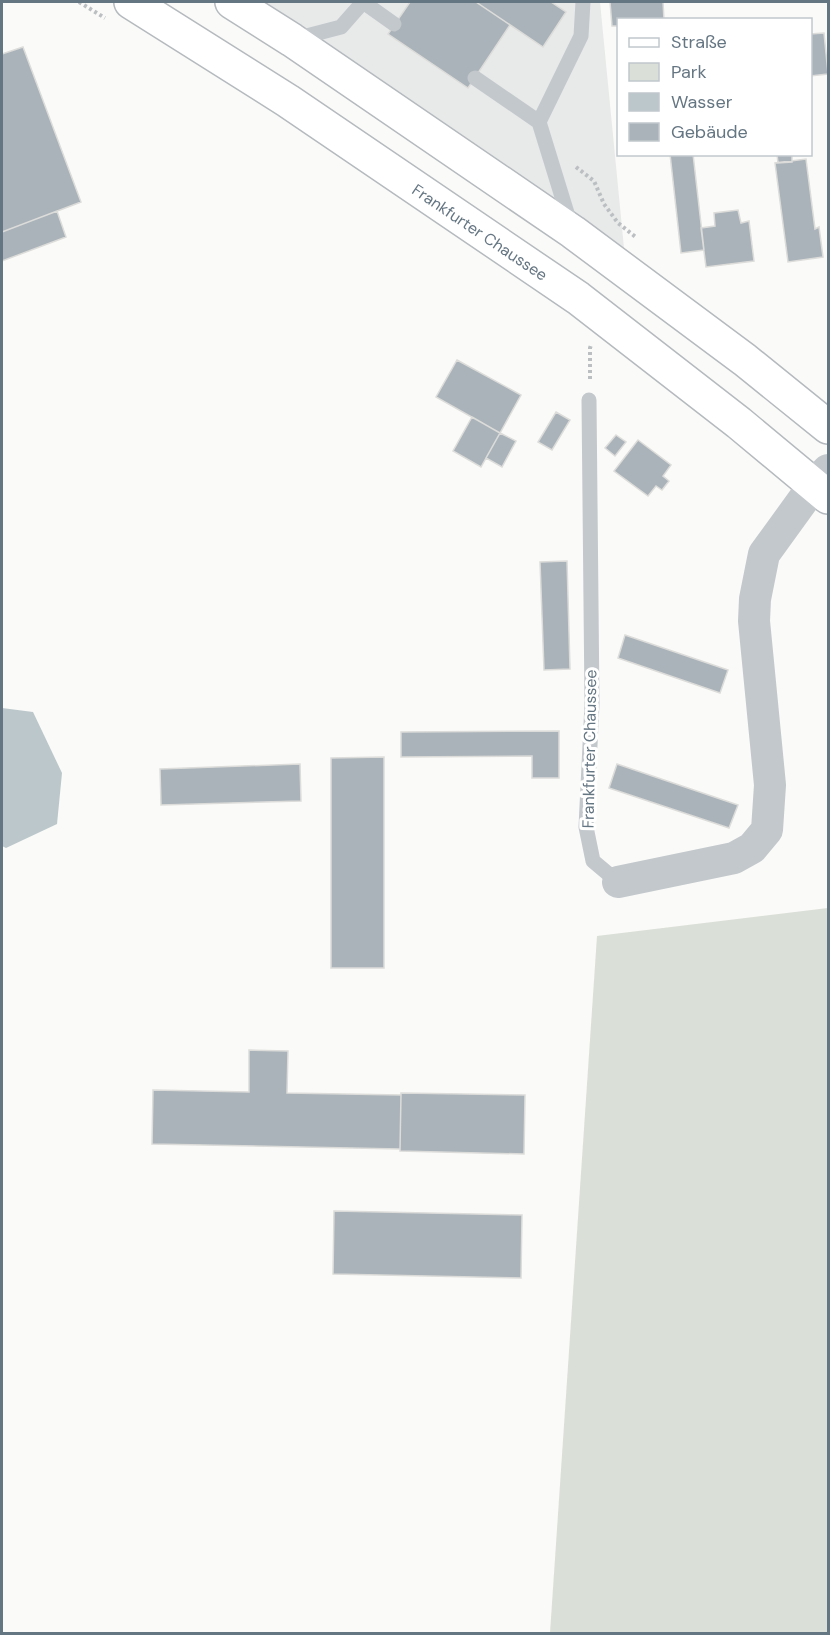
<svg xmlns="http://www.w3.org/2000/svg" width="830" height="1635" viewBox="0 0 830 1635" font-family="'DM Sans',sans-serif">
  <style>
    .built { fill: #e8e9e9 }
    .green { fill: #dadfd7 }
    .water { fill: #bbc7cb }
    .building { fill: #aab3b9; stroke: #dcdcda; stroke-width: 1.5 }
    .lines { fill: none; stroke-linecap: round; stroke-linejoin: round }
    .primary-casing { stroke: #b5babe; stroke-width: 36 }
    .path { stroke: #bbbfc2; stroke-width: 4; stroke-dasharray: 3 3; stroke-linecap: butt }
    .service { stroke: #c3c8cc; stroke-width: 15 }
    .minor { stroke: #c3c8cc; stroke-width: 32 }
    .primary { stroke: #fff; stroke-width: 33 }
    .labels { text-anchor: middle; stroke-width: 6; stroke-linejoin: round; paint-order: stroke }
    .street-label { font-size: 16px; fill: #657683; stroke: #fff }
  </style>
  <rect width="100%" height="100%" fill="#fafaf8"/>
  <!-- built -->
  <path class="built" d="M250,2h350l24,246 -288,-191z"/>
  <!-- green -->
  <path class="green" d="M828,908v725h-278l47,-697z"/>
  <!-- water -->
  <path class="water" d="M2,708l31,4 29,61 -5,51 -51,24 -4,-2z"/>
  <!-- building -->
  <path class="building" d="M410,2h66l34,23 -42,63 -80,-54z
    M476,2h75l15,10 -23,35z
    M610,2h53l1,18h-46v6h-6z
    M824,33l4,41 -18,2v-42z
    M23,47l58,155 -79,30v-178z
    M670,154h23l11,96 -23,3z
    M777,154h15v8l-14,1z
    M806,159l9,70 4,-2 4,30 -35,5 -13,-99z
    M738,210l3,13 8,-2 5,40 -48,6 -5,-39 14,-2 -1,-13z
    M57,211l9,26 -64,24v-29z
    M457,360l64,35 -21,38 -64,-36z
    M556,412l14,8 -18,30 -14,-8z
    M472,417l28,16 -19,34 -28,-16z
    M500,433l16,8 -14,26 -16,-9z
    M616,435l10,7 -11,14 -10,-8z
    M638,440l33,25 -8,11 6,5 -7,9 -6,-4 -8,10 -34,-25z
    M567,561l3,108 -26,1 -4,-108z
    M625,635l103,35 -8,23 -102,-35z
    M559,731v47h-27v-22l-131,1v-25z
    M384,757v211h-53v-210z
    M300,764l1,37 -140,4 -1,-36z
    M617,764l121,41 -9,23 -120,-40z
    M249,1050l39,1 -1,42 114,2 -1,54 -248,-5 1,-54 96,2z
    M401,1093l124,2 -1,59 -124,-3z
    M334,1211l188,4 -1,63 -188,-4z"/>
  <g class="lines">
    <defs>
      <path id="primary" d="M131,2l157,99 290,197 161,125 89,74
        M232,2l60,38 281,192 172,128 83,67"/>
    </defs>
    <!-- primary casing -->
    <use href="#primary" class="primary-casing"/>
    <!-- path -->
    <path class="path" d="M79,2l26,16
      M576,167l18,14 10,23 14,19 19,15
      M590,379v-31l1,-3"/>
    <!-- service -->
    <path class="service" d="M295,39l46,-12 22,-25 31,22
      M475,78l64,44 32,104
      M539,122l42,-86 2,-34
      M589,400l3,304 -6,123 7,34 25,21"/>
    <!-- minor -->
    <path class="minor" d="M618,882l116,-24 18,-10 15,-18 3,-45 -16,-164 1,-22 9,-45 50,-69 14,-15"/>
    <!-- primary -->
    <use href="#primary" class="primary"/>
  </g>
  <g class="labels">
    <!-- street labels -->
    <g class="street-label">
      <text transform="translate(480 232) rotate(34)" y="6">Frankfurter Chaussee</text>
      <text transform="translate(589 749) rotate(-89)" y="6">Frankfurter Chaussee</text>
    </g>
  </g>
  <!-- border -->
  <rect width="830" height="1635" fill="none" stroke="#657683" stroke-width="6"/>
  <!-- legend -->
  <rect x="617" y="18" width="195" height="138" fill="#ffffff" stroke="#c1c8cd" stroke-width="1.5"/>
  <rect x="629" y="38" width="30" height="9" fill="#ffffff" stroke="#c1c8cd" stroke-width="1.5"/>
  <text x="671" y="48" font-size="18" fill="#657683">Straße</text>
  <rect x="629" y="63" width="30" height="18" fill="#dadfd7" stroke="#c1c8cd" stroke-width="1.5"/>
  <text x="671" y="78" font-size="18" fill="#657683">Park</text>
  <rect x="629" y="93" width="30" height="18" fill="#bbc7cb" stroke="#c1c8cd" stroke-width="1.5"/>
  <text x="671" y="108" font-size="18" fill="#657683">Wasser</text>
  <rect x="629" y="123" width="30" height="18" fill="#aab3b9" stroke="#c1c8cd" stroke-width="1.5"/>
  <text x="671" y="138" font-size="18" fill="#657683">Gebäude</text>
</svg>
